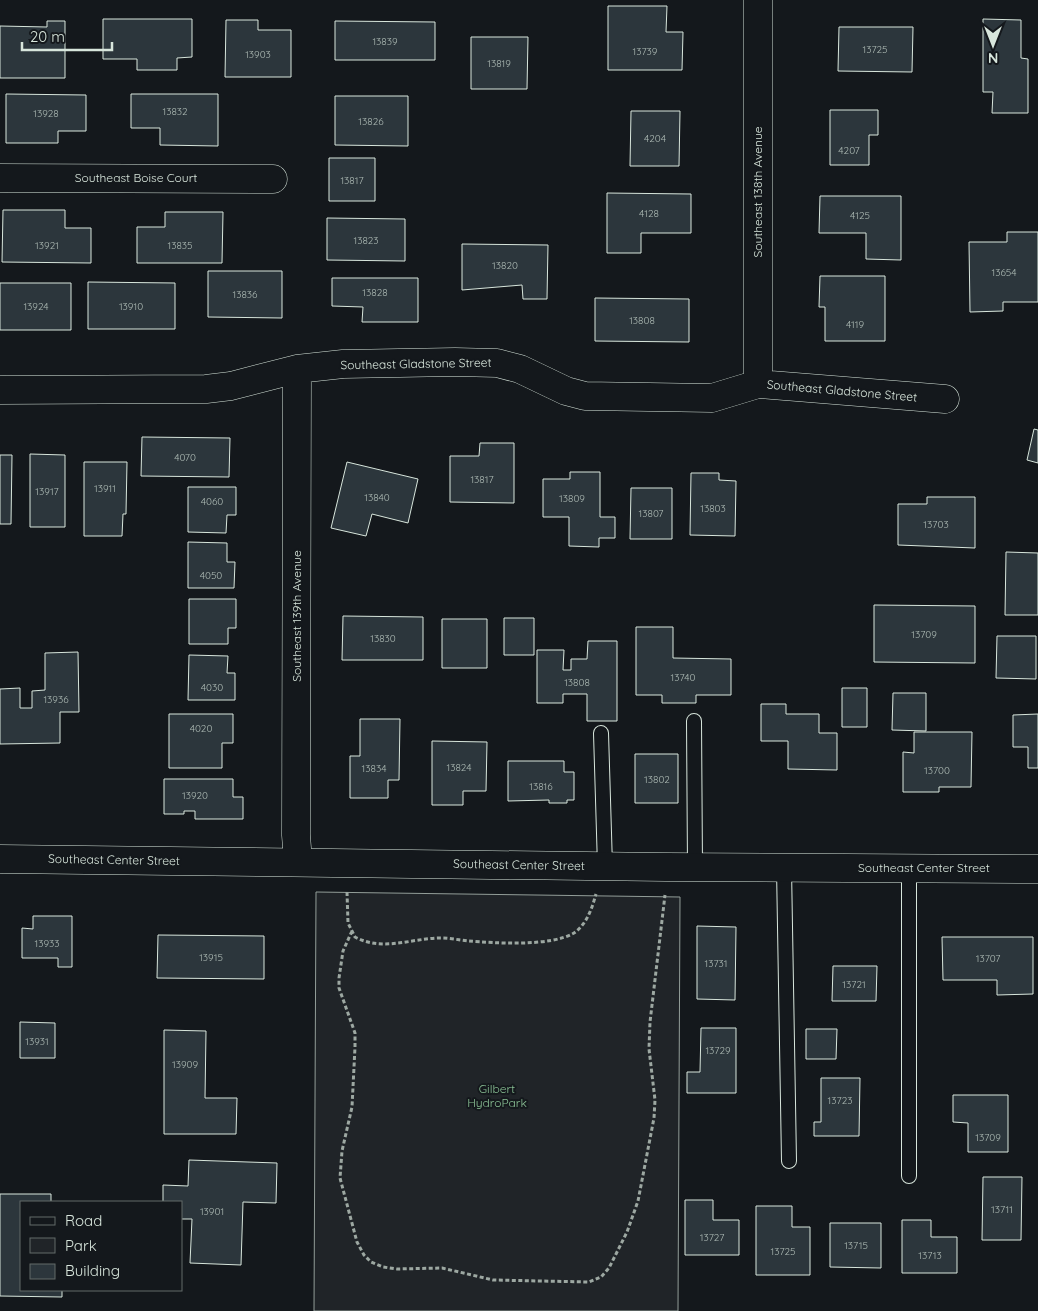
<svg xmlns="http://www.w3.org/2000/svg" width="1038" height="1311" viewBox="0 0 1038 1311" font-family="Quicksand,sans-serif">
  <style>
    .green { fill: #202428; stroke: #939e99 }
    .building { fill: #2c363c; stroke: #d8e6dc }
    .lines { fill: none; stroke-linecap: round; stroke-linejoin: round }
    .service-casing { stroke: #d8e6dc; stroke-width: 16 }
    .minor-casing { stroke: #d8e6dc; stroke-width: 29 }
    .path { stroke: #9da8a2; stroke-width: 3; stroke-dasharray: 4 2.5; stroke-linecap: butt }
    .service { stroke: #14181c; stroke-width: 14 }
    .minor { stroke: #14181c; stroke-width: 28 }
    .labels { text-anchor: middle; stroke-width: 4; stroke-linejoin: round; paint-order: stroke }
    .number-label { font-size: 10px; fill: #adbab4 }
    .street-label { font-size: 12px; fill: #d8e6dc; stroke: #14181c }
    .park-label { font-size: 12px; fill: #8ac095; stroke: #14181c }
  </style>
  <rect width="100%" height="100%" fill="#14181c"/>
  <!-- green -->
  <path class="green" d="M316,892l364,5 -2,414h-364z"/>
  <!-- building -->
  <path class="building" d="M608,6h59l-1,26h17l-1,38h-74z
    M103,19h89v38l-15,1v12h-40v-11h-34z
    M983,19l38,1v38l7,1v54h-36l1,-21h-10z
    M226,20h32v10h33v47h-66z
    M47,21h18v57h-65v-52l47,1z
    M335,21l100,1v38h-100z
    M839,27h74l-1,45 -74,-1z
    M471,37h57l-1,52h-56z
    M6,94l80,1v36h-28v12h-52z
    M131,94h87v52l-58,-1v-17h-29z
    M335,96h73v50l-73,-1z
    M830,110h48v25h-9v30h-39z
    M631,111h49l-1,55h-49z
    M329,158h46v43h-46z
    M607,193l84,1v39h-50v20h-34z
    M820,196h81v64l-35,-1v-26h-47z
    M3,210h62v18h26v35l-89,-1z
    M165,212h58l-1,51h-85v-36h28z
    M327,218l78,1v42l-78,-1z
    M1007,232h31v70h-35v9l-33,1 -1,-70h38z
    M462,244l86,1 -1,54h-24l-1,-14 -60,5z
    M208,271h74v47l-74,-1z
    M820,276h65v65h-60v-34h-6z
    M332,278h86v44h-56l1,-15 -31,-1z
    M88,282l87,1v46h-87z
    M0,283h71v47h-71z
    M595,298l94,1v43l-94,-1z
    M1034,429l4,1v33l-11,-3z
    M142,437l88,1 -1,39 -88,-1z
    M480,443h34v60l-64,-1v-46h29z
    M30,454l35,1v72h-35z
    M0,455h12l-1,69h-11z
    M84,462h43l-1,52h-3l-1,22h-38z
    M347,462l71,17 -10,44 -36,-9 -6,22 -35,-8z
    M570,472h30v45h15v21h-16v9l-30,-1v-29h-26v-38h27z
    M691,473h28v7l17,1 -1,55 -45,-1z
    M188,487h48v28h-9l-1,18 -38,-1z
    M631,488h41v51h-42z
    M927,497h48v51l-77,-3v-41h29z
    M188,542l39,1v19h8l-1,26h-46z
    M1006,552l32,1v62h-33z
    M189,599h47v29h-8v16h-39z
    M874,605l101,1v57l-101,-1z
    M343,616l80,1v43h-81z
    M504,618h30v37h-30z
    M442,619h45v49h-45z
    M636,627h37v31l58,1v36h-35v8h-34v-8h-26z
    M997,636h39v43l-40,-1z
    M588,641h29v80h-30v-27h-24v9h-26v-53h27l-1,20h8v-11h16z
    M78,652l1,60h-19v31l-60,1v-55l20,-1v20h12v-17l13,-1v-37z
    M189,655l39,1 -1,17h8v27h-47z
    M842,688h25v39h-25z
    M893,693h33v38l-34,-1z
    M761,704h25v10h33v19h18v37l-49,-1v-28h-27z
    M169,714h64v29h-11v25h-53z
    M1038,714v54h-10v-21h-15v-32z
    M360,719h40l-1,61h-11v18h-38v-42h10z
    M914,732h58l-1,55h-32v5h-36v-40l11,1z
    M432,741l55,1 -1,49h-23v14h-31z
    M635,754h43v49h-43z
    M508,761h56v11h10v28h-7v3h-18v-3l-41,1z
    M164,779h69v18h10v22h-48v-8h-11v3h-20z
    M33,916h39v51h-14v-9h-36v-30l11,1z
    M697,926l39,1 -1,73 -38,-1z
    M158,935l106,1v43l-107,-1z
    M942,937h91v57l-36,1v-15h-54z
    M833,966h44l-1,35h-44z
    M20,1022l35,1v35h-35z
    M701,1028h35v65h-49v-21h13z
    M806,1029h31l-1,30h-30z
    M164,1030l42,1 -1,67h32l-1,36h-72z
    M821,1078h39l-1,58h-45v-14h7z
    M953,1095h55v57h-40v-29l-15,-1z
    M189,1160l88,3 -1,40 -33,-1 -2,63 -51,-2 2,-44h-11v-17h-18v-17l25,1z
    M983,1177h39l-1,63h-39z
    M0,1194h51v8h-30v88h41v7l-62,-1z
    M685,1200h28v20h26v35h-54z
    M756,1206h36v21h18v48h-54z
    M902,1220h29v17h26v36h-55z
    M830,1223h51v45l-51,-1z"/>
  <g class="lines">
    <defs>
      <path id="service" d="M694,721l1,146
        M601,733l4,133
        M784,868l5,293
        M909,868v308"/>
      <path id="minor" d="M0,178l273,1
        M297,369l-1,466 2,27
        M758,384v-384
        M0,390l206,-1 25,-3 66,-17 46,-5 112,-2 42,1 23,6 46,22 19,5 127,2 46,-14 187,15
        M0,859l665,8 373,2"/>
    </defs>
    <!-- service casing -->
    <use href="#service" class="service-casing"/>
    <!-- minor casing -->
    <use href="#minor" class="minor-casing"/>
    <!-- path -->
    <path class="path" d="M347,892l1,31 7,14c28,15 57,1 86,1 9,0 18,2 27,3 27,2 82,6 106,-8 13,-9 18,-25 22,-39
      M352,931l-9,20 -4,27v10l16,45v14l-3,60 -10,44 -2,27 17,64 7,13 7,7 12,5 14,2 45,-1 51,12 96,2 12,-5 8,-9 18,-36 11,-31 16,-83 1,-18 -6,-51 1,-27 15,-127"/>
    <!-- service -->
    <use href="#service" class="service"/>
    <!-- minor -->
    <use href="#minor" class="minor"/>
  </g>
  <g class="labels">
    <!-- number labels -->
    <g class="number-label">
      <text x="385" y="45">13839</text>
      <text x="875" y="53">13725</text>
      <text x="645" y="55">13739</text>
      <text x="258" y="58">13903</text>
      <text x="499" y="67">13819</text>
      <text x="175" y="115">13832</text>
      <text x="46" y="117">13928</text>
      <text x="371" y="125">13826</text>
      <text x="655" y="142">4204</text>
      <text x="849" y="154">4207</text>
      <text x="352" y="184">13817</text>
      <text x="649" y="217">4128</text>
      <text x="860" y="219">4125</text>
      <text x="366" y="244">13823</text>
      <text x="47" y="249">13921</text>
      <text x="180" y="249">13835</text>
      <text x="505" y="269">13820</text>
      <text x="1004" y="276">13654</text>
      <text x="375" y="296">13828</text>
      <text x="245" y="298">13836</text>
      <text x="36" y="310">13924</text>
      <text x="131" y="310">13910</text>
      <text x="642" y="324">13808</text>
      <text x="855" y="328">4119</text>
      <text x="185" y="461">4070</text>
      <text x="482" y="483">13817</text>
      <text x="105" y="492">13911</text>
      <text x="47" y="495">13917</text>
      <text x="377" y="501">13840</text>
      <text x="572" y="502">13809</text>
      <text x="212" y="505">4060</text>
      <text x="713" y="512">13803</text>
      <text x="651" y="517">13807</text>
      <text x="936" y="528">13703</text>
      <text x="211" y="579">4050</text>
      <text x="924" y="638">13709</text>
      <text x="383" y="642">13830</text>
      <text x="683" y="681">13740</text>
      <text x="577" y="686">13808</text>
      <text x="212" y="691">4030</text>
      <text x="56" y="703">13936</text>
      <text x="201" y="732">4020</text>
      <text x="459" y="771">13824</text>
      <text x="374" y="772">13834</text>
      <text x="937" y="774">13700</text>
      <text x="657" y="783">13802</text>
      <text x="541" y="790">13816</text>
      <text x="195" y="799">13920</text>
      <text x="47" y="947">13933</text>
      <text x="211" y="961">13915</text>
      <text x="988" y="962">13707</text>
      <text x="716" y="967">13731</text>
      <text x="854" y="988">13721</text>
      <text x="37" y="1045">13931</text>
      <text x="718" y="1054">13729</text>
      <text x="185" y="1068">13909</text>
      <text x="840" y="1104">13723</text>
      <text x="988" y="1141">13709</text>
      <text x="1002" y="1213">13711</text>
      <text x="212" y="1215">13901</text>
      <text x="712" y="1241">13727</text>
      <text x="856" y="1249">13715</text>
      <text x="783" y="1255">13725</text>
      <text x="930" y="1259">13713</text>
    </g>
    <!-- street labels -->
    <g class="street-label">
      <text x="136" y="182">Southeast Boise Court</text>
      <text transform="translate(758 192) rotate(-90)" y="4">Southeast 138th Avenue</text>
      <text transform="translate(416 364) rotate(-1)" y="4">Southeast Gladstone Street</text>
      <text transform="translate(842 391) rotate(5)" y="4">Southeast Gladstone Street</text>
      <text transform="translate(297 616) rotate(-90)" y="4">Southeast 139th Avenue</text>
      <text transform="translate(114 860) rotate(1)" y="4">Southeast Center Street</text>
      <text transform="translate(519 865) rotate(1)" y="4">Southeast Center Street</text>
      <text x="924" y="872">Southeast Center Street</text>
    </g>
    <!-- park labels -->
    <g class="park-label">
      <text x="497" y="1093">Gilbert<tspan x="497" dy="14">HydroPark</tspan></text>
    </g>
  </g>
  <!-- legend -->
  <rect x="20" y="1201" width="162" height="90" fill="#14181c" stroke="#626a69"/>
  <rect x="30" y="1217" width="25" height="8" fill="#14181c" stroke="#626a69"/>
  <text x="65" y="1226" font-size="15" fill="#d8e6dc">Road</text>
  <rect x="30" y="1238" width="25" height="15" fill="#202428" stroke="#626a69"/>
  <text x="65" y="1251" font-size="15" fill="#d8e6dc">Park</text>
  <rect x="30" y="1264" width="25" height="15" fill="#2c363c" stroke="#626a69"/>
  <text x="65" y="1276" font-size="15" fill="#d8e6dc">Building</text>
  <!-- north arrow -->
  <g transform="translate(993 45) rotate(180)" stroke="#14181c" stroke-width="4" paint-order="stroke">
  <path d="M0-4L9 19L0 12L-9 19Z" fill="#d8e6dc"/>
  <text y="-8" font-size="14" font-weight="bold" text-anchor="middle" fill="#d8e6dc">N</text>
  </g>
  <!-- scale -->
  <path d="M22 42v8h90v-8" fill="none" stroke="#d8e6dc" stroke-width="2.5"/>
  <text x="30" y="42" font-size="15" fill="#d8e6dc" stroke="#14181c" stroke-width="4" paint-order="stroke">20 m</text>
</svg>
